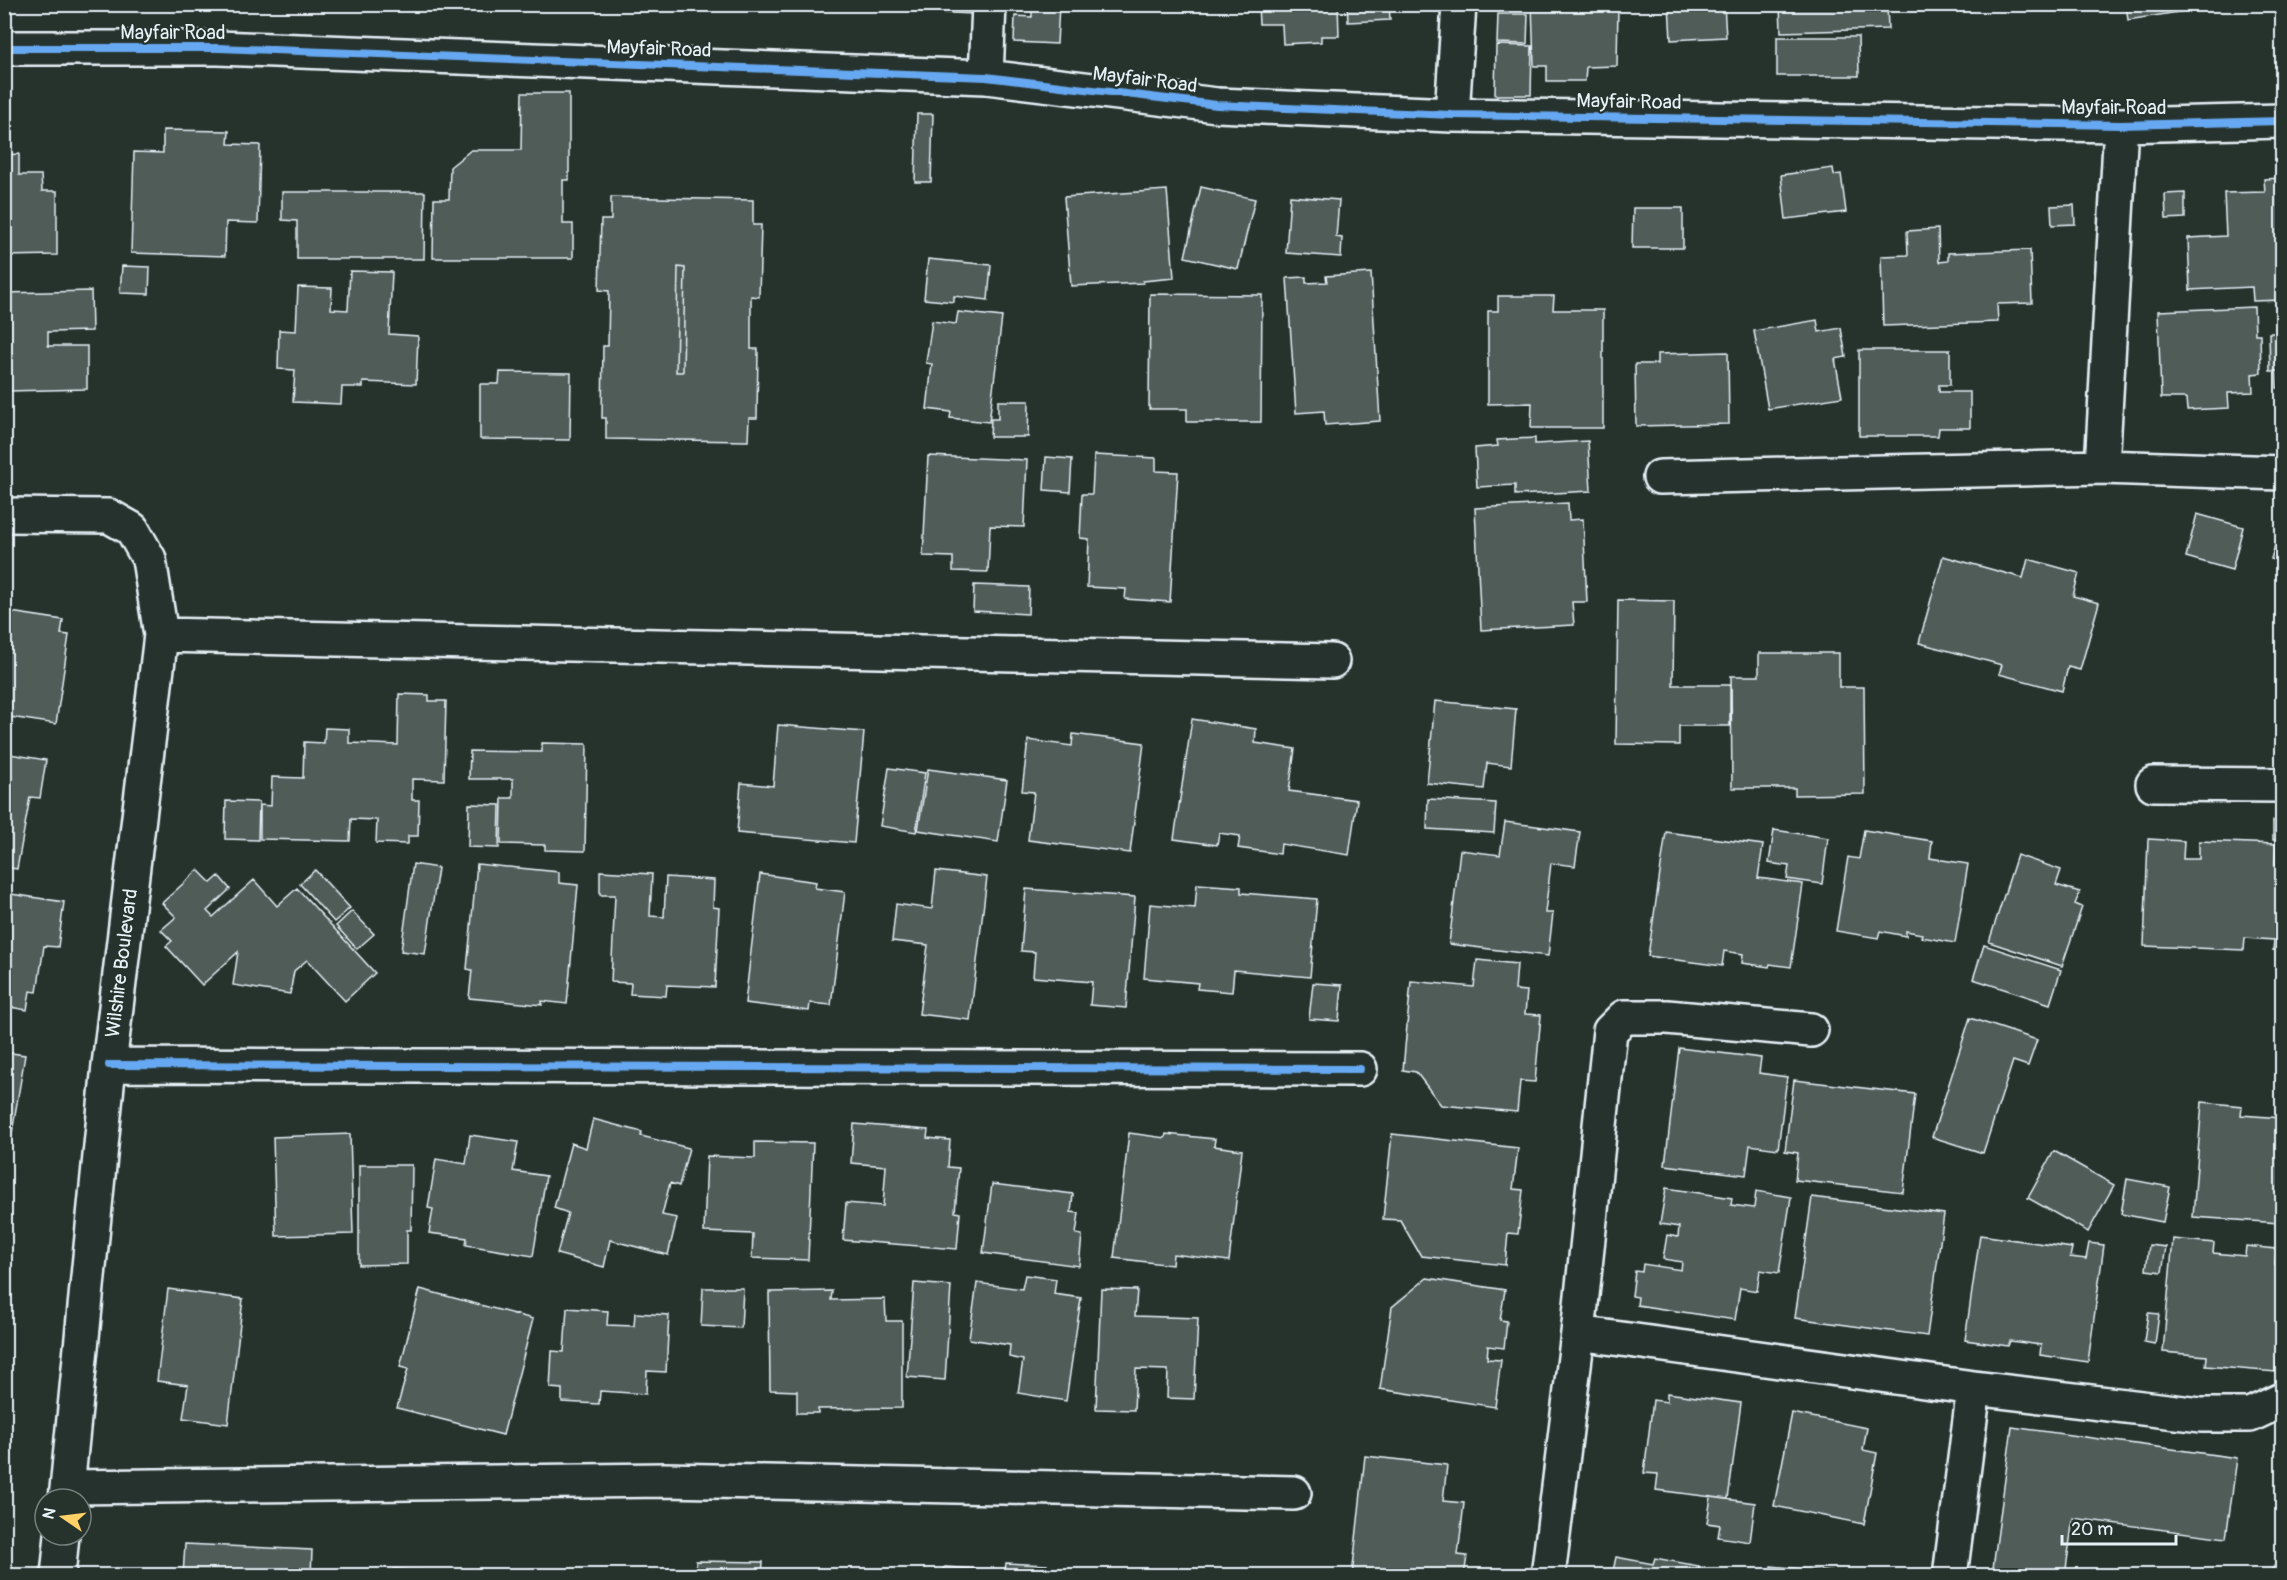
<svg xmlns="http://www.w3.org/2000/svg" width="2287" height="1580" viewBox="0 0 2287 1580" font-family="Pangolin,sans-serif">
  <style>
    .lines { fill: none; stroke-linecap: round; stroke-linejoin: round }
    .stream { stroke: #98a3a5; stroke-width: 12 }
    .building { fill: #505c59; stroke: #e8f1f8; stroke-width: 1.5; fill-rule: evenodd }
    .minor-casing { stroke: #e8f1f8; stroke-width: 38 }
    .minor { stroke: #26332d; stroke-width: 33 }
    .cycleway-casing { stroke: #26332d; stroke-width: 11 }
    .cycleway { stroke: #66a8f1; stroke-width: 8 }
    .labels { text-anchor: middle; stroke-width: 4.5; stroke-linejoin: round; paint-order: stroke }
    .street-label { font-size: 20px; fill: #e8f1f8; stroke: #26332d }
  </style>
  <rect width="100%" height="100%" fill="#26332d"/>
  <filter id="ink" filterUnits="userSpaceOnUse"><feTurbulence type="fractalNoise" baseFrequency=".0167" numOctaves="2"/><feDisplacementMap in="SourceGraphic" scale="12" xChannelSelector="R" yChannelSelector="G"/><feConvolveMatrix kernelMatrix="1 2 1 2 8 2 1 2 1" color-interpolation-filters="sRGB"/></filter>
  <g filter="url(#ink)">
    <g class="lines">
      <!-- stream -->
      <path class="stream" d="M2273,1576l9,-12"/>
    </g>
    <!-- building -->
    <path class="building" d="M909,4h65l-1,10 -65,-3z
      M1032,4h27l-2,40 -43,-2 1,-26 17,1z
      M1258,4h80l1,32h-18v6l-38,2 -1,-20h-23z
      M1347,4h42l1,16 -42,2z
      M1532,4h86l-1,62 -31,1 -1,14h-38v-15h-13z
      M1669,4h55l2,33 -55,3z
      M1780,4h107l1,25 -107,3z
      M2126,4h104l-102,16z
      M1498,14h30l-1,30 -30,-1z
      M1777,37h81l1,39h-82z
      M1496,45l36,1 -1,49h-36z
      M522,93h47v87h-6v44h10v34h-140l1,-59h15l1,-32 21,-17h50z
      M917,114h16l-2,68h-16z
      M163,130l66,1 -1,13 32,1 -2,78 -32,-1 -1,34 -94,-3 3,-101 29,1z
      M19,154v21h22l1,16h15v64l-53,1v-101z
      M1833,168l1,7 7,-1 5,38 -60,7 -5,-44z
      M2282,178v122l-29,1 -1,-14 -62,3 -2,-52 38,-2 -2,-43 41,-1 -1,-13z
      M1201,187l54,12 -17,70 -53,-12z
      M1167,190l7,88 -31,3v2l-72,3 -7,-89z
      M282,192h143l-1,67h-127v-38l-15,-1z
      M2185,193v25l-19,1 -1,-25z
      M1290,196l49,4 -3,37 6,1 -1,19 -55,-4z
      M611,197l142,3v25h8l-2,72 -8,-1v53h7l-1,69h-8l-1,23 -142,-2v-21h-4l1,-72h5l1,-55 -10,-1 2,-70h10zM678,267l7,1 -2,104h-7z
      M2074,205l1,19 -23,1 -1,-19z
      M1633,208h50v40h-51z
      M1938,229l1,33 9,-1v-8l82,-3 2,53 -35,1 1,18 -115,4 -2,-70 27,-1 -1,-24z
      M928,259l63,6 -3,35 -34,-4v6l-30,-3z
      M122,266l28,1 -1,27 -29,-1z
      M678,267l7,1 -2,104h-7z
      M350,271l42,1 -3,62 29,2 -2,48 -53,-2v5h-21l-1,17 -48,-2 2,-32 -17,-1 1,-39 17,1 2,-44 34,1 -1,21 17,1z
      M1371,273l9,148 -55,4 -1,-14 -28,2 -9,-135 19,-1v6l21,-1 -1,-6z
      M91,291l1,40 -44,1v14h39v43l-78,2v-7h-5v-91z
      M1150,294l112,1 -1,127h-74v-13h-38z
      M1498,296h56l-1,14h50v118h-72l1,-25 -44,1v-93h10z
      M2282,304v84h-5l-1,-17h-6l-1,-38h10l-1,-28z
      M2254,307l1,27h5l1,39 -9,1 1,18 -25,1 1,15 -42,2 -1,-12h-25l-3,-87z
      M958,312l44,5 -13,105 -39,-4 1,-6 -24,-3 5,-45 -6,-1 6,-42 24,3z
      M1817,320l2,12 22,-4 5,29 -11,2 7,38 -74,12 -14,-78z
      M1859,350h91v35h-11v7h31v36h-31l-1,8h-79z
      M1728,352l1,72 -93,2 -1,-62h22v-10z
      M500,372l71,1 -1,67 -90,-1v-55h19z
      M998,401h31l-1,36h-38l1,-18h7z
      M1535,438v6l53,-3 3,50 -76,4v-10l-38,2 -2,-39 23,-2 -1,-6z
      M1094,455l62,3v13l22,1 -8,130 -45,-3 1,-10 -39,-2 2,-48 -9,-1 2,-44h10z
      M928,456l99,4 -3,67 -34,-1 -2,46 -35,-1v-14l-30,-1z
      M1046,457l26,2 -2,33 -26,-2z
      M1568,503l1,17 14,-1 4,83h-15l2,23 -93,5 -6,-122z
      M2197,514l46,13 -11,43 -46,-13z
      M2279,532l3,1v29l-11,-3z
      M1943,556l80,22 5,-19 51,14 -6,23 26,7 -19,67 -12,-3 -6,24 -63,-17 3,-9 -83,-22z
      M974,585l55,2 -1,27 -55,-3z
      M1618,600l56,1 -1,84h57v41h-51v19l-63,-1z
      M4,611l59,9 -2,14 8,1 -13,89 -52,-8z
      M1759,653h80v34h25l1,107 -70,1v-7h-63l-1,-112h28z
      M399,694l30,1v6h17l-2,79 -32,-1v21h7l-1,36h-10v8l-32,-1 1,-23 -26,-1 -1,22 -90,-2v-34l11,1 1,-29 31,1 1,-36 20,1 1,-15 24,1v14l49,2z
      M1435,701l81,8 -5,57 -24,-3 -3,26 -57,-6z
      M1192,719l64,10 -1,14 40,6 -6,42 68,9 -8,55 -68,-11 -1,10 -42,-6 2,-12 -21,-3 -2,12 -43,-6z
      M778,725l86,7 -10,111 -117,-10 4,-50 32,3z
      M1073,734l71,9 -14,110 -102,-13 6,-48 -12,-1 6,-51 44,6z
      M542,743l45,1 -2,107 -40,-1v-5l-44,-1 1,-46h11v-19h-44l1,-28 72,1z
      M4,753l42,7 -6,38 -10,-1 -13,72 -13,-2z
      M889,768l36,5 -9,59 -36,-6z
      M928,769l79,11 -9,62 -80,-12z
      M1428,799l68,4 -2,30 -67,-4z
      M226,801l33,1 -1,38 -33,-1z
      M469,804l31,1 -1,43 -31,-1z
      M2273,821l9,1v18h-9z
      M1505,822l75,10 -5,34 -24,-3 -6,50h8l-5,43 -99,-12 11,-94 40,5z
      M1774,830l54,8 -6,46 -35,-5 2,-13 -20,-3z
      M1864,830l68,11 -2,17 38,6 -13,79 -34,-6 1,-3 -16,-3v5l-26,-5 -2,7 -42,-7 12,-74 11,2z
      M1666,832l97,13 -5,33 45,6 -12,83 -21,-3 -1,3 -27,-4 1,-9 -19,-3 -2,15 -74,-10z
      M2148,839l36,2 -1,18h16v-18l77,3 -1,20h7v87l-9,-1 1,-10 -29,-2 -1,12 -100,-4z
      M2017,855l44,15 -5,15 24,7 -5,12 7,3 -20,59 -73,-24z
      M413,864l25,4 -13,86 -24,-3z
      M477,864l82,8v11l19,2 -11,119 -25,-3v4l-73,-7 3,-28 -5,-1z
      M198,870l13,13 8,-7 11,13 -23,22 6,6 41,-37 23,26 20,-18 78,85 -30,28 -38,-41 -13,11 -4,23 -57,-9 5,-33 -36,33 -36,-39 6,-5 -11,-11 15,-13 -14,-14z
      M315,870l35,38 -16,14 -34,-38z
      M600,871l52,3 -2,42 14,1 2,-40 48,3 -1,27 6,1 -4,79 -48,-2 -1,11 -36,-2 1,-11 -20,-1 4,-87h-15z
      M936,871l51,6 -17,143 -51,-6 9,-69 -36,-4 4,-37 36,5z
      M760,874l56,8 -1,6 30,4 -14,113 -21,-2 -1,8 -64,-8z
      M1197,884l44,3v6l76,6 -7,78 -76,-7 -2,22 -35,-3 1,-6 -54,-5 6,-74 45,4z
      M1026,889l109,8 -9,111 -36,-3 2,-23 -59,-5 2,-25 -14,-1z
      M4,893l60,9 -6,45 -14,-1 -7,46 -7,-1 -3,19 -23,-4z
      M352,911l22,23 -17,15 -21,-23z
      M1984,945l77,25 -11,34 -77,-25z
      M1477,960l40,4 -2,26 12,1 -2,23 16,1 -6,67 -15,-1 -3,31 -76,-7 -25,-33 -13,-2 8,-89 63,6z
      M1313,983l29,2 -3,36 -30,-2z
      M1970,1018l67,22 -9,26 -15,-5 -30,92 -51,-16z
      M1679,1048l82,10 -2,15 28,4 -9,72 -28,-4 -4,30 -81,-10z
      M4,1052l21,3 -15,90 -6,-1z
      M1794,1080l121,14 -12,98 -108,-12 3,-27 -13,-2z
      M2202,1102l40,4 -1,9 41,3v110l-2,-1v-4l-87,-6z
      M593,1119l49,13 -1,4 48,12 -10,38 -9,-3 -8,32 15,3 -9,37 -58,-15 -6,27 -47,-13 11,-41 -14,-5 17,-65 15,5z
      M854,1124l74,6 -1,8 23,2 -2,27 11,1 -4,44 5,1 -3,36 -114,-9 3,-37 37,3 3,-40 -35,-3z
      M1129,1133l36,5 1,-4 49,5 -1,7 28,4 -13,111 -56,-7 -1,11 -58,-7z
      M350,1134l3,100 -77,2 -3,-99z
      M1392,1134l126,14 -5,41 10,1 -5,44 -10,-1 -3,32 -84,-9 -21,-36 -17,-1z
      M470,1135l48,7 -5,29 33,5 -13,80 -67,-11 1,-7 -38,-5 4,-24 -5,-1 8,-49 30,5z
      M755,1142l58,1 -5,117 -56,-2 1,-24 -49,-2 3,-76 48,2z
      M2054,1151l60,34 -26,47 -60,-34z
      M359,1165h53l-1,65h-4v34l-48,1z
      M2127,1179l43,8 -7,35 -42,-8z
      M992,1184l81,10 -2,18 8,1 -3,21 6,1 -3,31 -96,-13z
      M1666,1188l66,10 -1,7 23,3 2,-17 35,6 -12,76 -19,-3 -3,21 -17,-3 -5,32 -98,-15 1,-8 -6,-1 3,-25 7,1 1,-8 38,6 1,-8 -19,-3 4,-24 11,2 1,-10 -19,-3z
      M1812,1197l132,17 -17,122 -132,-18z
      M1980,1235l92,13 -2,9 16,2 3,-16 15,2 -16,117 -48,-7 1,-10 -31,-4 -2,5 -43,-6z
      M2173,1239l41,4 -1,10 32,3 1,-10 30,3 -1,15h7v33l-6,75 -70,-6 1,-10 -44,-4z
      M2149,1245l17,2 -4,25 -16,-2z
      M1025,1275l31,4 -2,15 27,4 -15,103 -48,-8 5,-33 -14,-3 1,-12 -41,-6 8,-56 45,6z
      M1427,1278l78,12 -5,30 7,1 -3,27 -16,-2 -1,13 14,1 -6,47 -115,-18 12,-82z
      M914,1283l37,3 -6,94 -38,-3z
      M703,1288h40l-2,40 -40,-2z
      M168,1289l75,10 -15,125 -45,-6 5,-33 -31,-4z
      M420,1289l113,30 -30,116 -106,-27 11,-39 -8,-2z
      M1101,1289l36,1 -2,26 63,2 -4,81 -27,-1 1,-28 -32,-1 -2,41 -38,-1z
      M832,1291l-1,9 54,-1 1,22h16v87l-84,1v4h-21v-22l-27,-1 -1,-98z
      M567,1308l41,3 -1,14 27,1 1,-13 34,2 -3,57 -19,-1 -1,23 -46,-3 -1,13 -37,-2v-13l-12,-1 2,-37 12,1z
      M2148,1313l11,1 -4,30 -11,-2z
      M1667,1393l74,10 -13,96 -72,-9 2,-16 -14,-1 9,-73 14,2z
      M1792,1413l75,15 -4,22 14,3 -13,71 -90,-18z
      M2012,1427l225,31 -11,80 -153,-20 -8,58h-73z
      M1365,1456l82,9 -4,36 21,2 -6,52 9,1 -3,20h-112z
      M1711,1497l44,6 -5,39 -32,-5 2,-12 -13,-2z
      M185,1544l127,6 -1,26h-128z
      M1616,1557l37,7 2,-6 44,8 -1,10h-86z
      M696,1561l67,1 -1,14h-92v-2h26z
      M1006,1563l41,2 -1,11h-111l10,-9 60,4z
      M1771,1566l100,10h-101z
      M394,1569l97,6v1h-97z"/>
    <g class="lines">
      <defs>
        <path id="minor" d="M4,48h214l768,29 231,28 235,10 669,10 161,-4
          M986,77l3,-73
          M1452,115l7,-111
          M2102,467l19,-342
          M1660,477l442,-10 180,6
          M4,515l105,1 23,13 17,30 12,76 -52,430 -43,434
          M161,635l1171,26
          M2153,784l129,1
          M109,1065l1251,4
          M1578,1333l396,55 227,27h49l32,-15
          M68,1487l597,-7 629,13
          M58,1576l4,-41
          M1548,1576l30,-243 32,-302 14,-14h43l144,13
          M1950,1576l24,-188"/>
      </defs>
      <!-- minor casing -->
      <use href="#minor" class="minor-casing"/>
      <!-- minor -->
      <use href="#minor" class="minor"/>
      <defs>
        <path id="cycleway" d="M4,48h214l768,29 231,28 235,10 669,10 161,-4
          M109,1065l1251,4"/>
      </defs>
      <!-- cycleway casing -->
      <use href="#cycleway" class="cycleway-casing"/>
      <!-- cycleway -->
      <use href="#cycleway" class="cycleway"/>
    </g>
  </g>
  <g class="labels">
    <!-- street labels -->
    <g class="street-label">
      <text x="173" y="39">Mayfair Road</text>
      <text transform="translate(659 48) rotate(2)" y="7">Mayfair Road</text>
      <text transform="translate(1145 79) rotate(7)" y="7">Mayfair Road</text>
      <text transform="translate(1629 101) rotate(1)" y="7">Mayfair Road</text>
      <text x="2114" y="114">Mayfair Road</text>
      <text transform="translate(121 963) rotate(-83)" y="7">Wilshire Boulevard</text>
    </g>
  </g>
  <!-- margin -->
  <rect width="2287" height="1580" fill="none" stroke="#26332d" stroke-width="24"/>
  <rect x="12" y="12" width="2263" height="1556" fill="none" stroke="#e8f1f8" stroke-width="2" filter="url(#ink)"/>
  <!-- north arrow -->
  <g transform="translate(63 1517) rotate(284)"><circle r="28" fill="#26332d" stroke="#747f7e" stroke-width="1.5"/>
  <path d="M0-4.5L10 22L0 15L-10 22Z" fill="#ffd166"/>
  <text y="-9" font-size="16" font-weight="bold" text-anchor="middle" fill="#e8f1f8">N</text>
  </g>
  <!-- scale -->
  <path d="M2062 1535v9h114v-9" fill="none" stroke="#e8f1f8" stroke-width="3"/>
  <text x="2071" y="1535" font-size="18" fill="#e8f1f8" stroke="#26332d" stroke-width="4.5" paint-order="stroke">20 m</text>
</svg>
